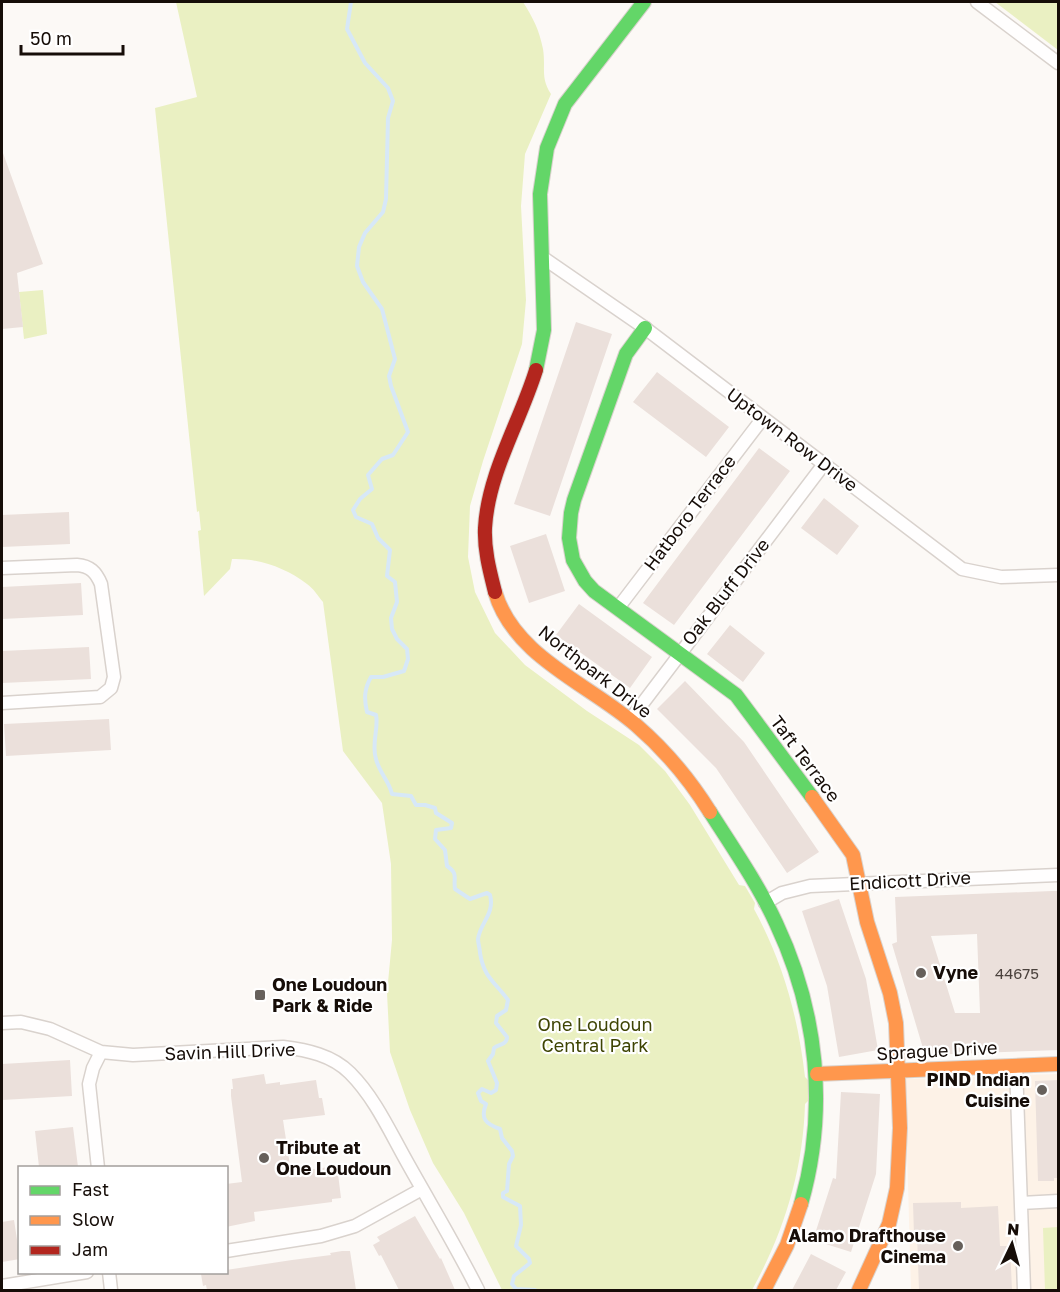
<svg xmlns="http://www.w3.org/2000/svg" width="1060" height="1292" viewBox="0 0 1060 1292" font-family="'Golos Text',sans-serif">
  <style>
    .commercial { fill: #fdf2e7 }
    .green { fill: #eaf0c2 }
    .lines { fill: none; stroke-linecap: round; stroke-linejoin: round }
    .stream { stroke: #d7e8f7; stroke-width: 4 }
    .building { fill: #ebe0db; fill-rule: evenodd }
    .street-casing { stroke: #d9d2cd; stroke-width: 15 }
    .fast-casing { stroke: #d9d2cd; stroke-width: 16 }
    .slow-casing { stroke: #d9d2cd; stroke-width: 16 }
    .jam-casing { stroke: #d9d2cd; stroke-width: 16 }
    .street { stroke: #fffefe; stroke-width: 12 }
    .fast { stroke: #63d668; stroke-width: 14 }
    .slow { stroke: #ff974d; stroke-width: 14 }
    .jam { stroke: #b3261e; stroke-width: 14 }
    .poi-dot { fill: #66605b; stroke: #fff; stroke-width: 2 }
    .labels { text-anchor: middle; stroke-width: 4.5; stroke-linejoin: round; paint-order: stroke }
    .number-label { font-size: 15px; fill: #4b423d }
    .street-label { font-size: 18px; fill: #160d08; stroke: #fff }
    .poi-label { font-size: 18px; font-weight: bold; fill: #160d08; stroke: #fff; text-anchor: start }
    .park-label { font-size: 18px; fill: #3e4403; stroke: #fff }
  </style>
  <rect width="100%" height="100%" fill="#fcf9f6"/>
  <!-- commercial -->
  <path class="commercial" d="M1058,1074v216h-147l-6,-211z"/>
  <!-- green -->
  <path class="green" d="M176,2h347c10,16 16,27 20,47 3,19 -3,28 8,45l-26,60 -4,52 5,94 -4,44 -39,117 -13,45 -2,51 7,35 20,41 30,32 62,46 52,34 26,26 25,34 49,80 6,1 10,17 -1,6c29,54 44,107 51,168l4,4v19l-4,4c-2,67 -21,128 -53,186h-250l-38,-77 -31,-50 -23,-53 -20,-58 -3,-59 5,-53 -1,-76 -9,-61 -39,-52 -20,-149c-5,-6 -10,-14 -16,-18 -21,-16 -48,-26 -75,-25l-2,10 -26,27 -6,-65 3,-1 -2,-19 -2,1 -42,-404 42,-11z
    M995,2h63v48z
    M43,290l4,44 -23,5 -5,-47z
    M1058,1227v63h-13l-2,-62z"/>
  <g class="lines">
    <!-- stream -->
    <path class="stream" d="M351,2l-4,27 18,34 23,25 5,13 -5,17 -2,81 -3,13 -18,21 -6,14 -2,19 6,16 19,27 13,50 -6,17 2,10 17,46 -15,23 -11,4 -14,16 4,14 -12,10 -7,11 3,7 16,7 6,14 12,12 -3,26 8,6 2,20 -6,16 1,11 5,10 10,10 1,10 -4,12 -21,6h-12c-7,12 -7,22 -4,35l9,3c3,13 -5,29 0,44 3,13 13,22 16,35l19,2 5,9h9l10,3 1,5 16,10 -1,5 -15,2 -1,9 10,11 2,16c12,8 6,12 8,23l15,10 17,-6 3,2c5,19 -10,28 -12,44 0,4 2,10 2,14 4,25 15,29 28,47l-2,10 -9,6 -1,7 11,14c0,8 -8,7 -13,11l-1,6 -5,7 9,22 -1,7 -5,3 -9,-4 -4,4 3,8 5,3c-6,15 0,20 14,25l2,9 10,13 1,5 -4,8 -2,27 -4,2v4l17,9 1,19 -5,21 13,13 1,4 -16,13 -2,8 4,5 19,1"/>
  </g>
  <!-- building -->
  <path class="building" d="M3,153l40,111 -26,9 6,54 -21,2z
    M576,322l36,12 -62,182 -36,-12z
    M657,372l72,55 -23,30 -73,-55z
    M759,448l31,23 -116,154 -31,-22z
    M824,498l35,28 -22,29 -36,-27z
    M69,512l1,32 -68,3v-32z
    M546,534l19,57 -36,12 -19,-57z
    M81,583l2,32 -81,4v-32z
    M579,604l73,53 -22,31 -74,-53z
    M730,625l35,28 -22,29 -36,-28z
    M89,647l2,32 -89,4v-32z
    M685,681l59,61 75,110 -32,21 -71,-105 -59,-59z
    M109,719l2,31 -105,6 -2,-32z
    M1052,891h7v159l-134,5 -33,-111 5,-2 -2,-45zM977,934l3,79h-25l-24,-77z
    M839,899l27,80 12,71 -39,7 -12,-71 -25,-75z
    M70,1060l2,36 -70,4v-36z
    M264,1074l2,10 14,-2v3l36,-5 3,18h3l3,17 -42,5 8,52 46,-6 4,32 -9,1v3l-78,10 1,9 -29,6v-43l16,-2 -11,-86v-7h2l-1,-10z
    M1059,1080v98h-5v3h-16l-3,-100z
    M841,1092l39,2 -4,80 -25,78 -38,-12 20,-62 3,1z
    M73,1127l5,40h-39l-4,-36z
    M961,1202v6l37,-2 2,40h10l2,44h-93l-2,-56 -3,1 -1,-32z
    M415,1216l25,43 1,-1 14,32h-56l-18,-35 -2,1 -6,-11 7,-4 -3,-4z
    M14,1220l6,39 -18,3v-40z
    M342,1251h8l6,39h-149l-1,-5 -3,1 -2,-12 25,-2v-2l66,-10 39,-5 -1,-2z
    M811,1254l35,18 -10,18h-44z"/>
  <g class="lines">
    <defs>
      <path id="street" d="M977,2l81,61
        M542,257l103,71 317,241 39,8 57,-2
        M2,568l75,-3c13,1 19,7 24,19l13,93 -3,11 -11,9 -98,6
        M618,608l145,-190
        M630,720l194,-256
        M765,903l17,-10 28,-7 248,-11
        M2,1023l19,-1 29,7 51,23 32,3 150,-8c24,3 49,8 67,26 25,25 40,59 57,89 24,43 49,84 71,128
        M1016,1066l8,224
        M98,1168l-9,-84 4,-16 8,-16
        M1021,1203l37,-2
        M226,1251l95,-15 34,-10 67,-37
        M109,1272l2,18
        M2,1286l85,-14"/>
      <path id="fast" d="M645,328l-19,26 -52,146 -3,13 -2,25 4,22 12,21 9,10 142,104 76,102
        M536,370l8,-40 -4,-136 7,-46 18,-44 79,-102
        M710,812c23,36 48,72 66,111 42,89 52,187 25,281"/>
      <path id="slow" d="M495,592c19,65 94,92 141,133 29,25 54,55 74,87
        M812,797l41,58 14,67 23,71 6,30 4,105 -3,60 -8,36 -30,66
        M817,1074l241,-10
        M764,1290l23,-45 14,-41"/>
      <path id="jam" d="M495,592c-5,-20 -11,-42 -10,-64 3,-55 35,-106 51,-158"/>
    </defs>
    <!-- street casing -->
    <use href="#street" class="street-casing"/>
    <!-- fast casing -->
    <use href="#fast" class="fast-casing"/>
    <!-- slow casing -->
    <use href="#slow" class="slow-casing"/>
    <!-- jam casing -->
    <use href="#jam" class="jam-casing"/>
    <!-- street -->
    <use href="#street" class="street"/>
    <!-- fast -->
    <use href="#fast" class="fast"/>
    <!-- slow -->
    <use href="#slow" class="slow"/>
    <!-- jam -->
    <use href="#jam" class="jam"/>
  </g>
  <!-- markers -->
  <g class="poi-dot">
    <circle cx="921" cy="973" r="6"/>
    <rect x="254" y="989" width="12" height="12" rx="3"/>
    <circle cx="1042" cy="1090" r="6"/>
    <circle cx="264" cy="1158" r="6"/>
    <circle cx="958" cy="1246" r="6"/>
  </g>
  <g class="labels">
    <!-- number labels -->
    <g class="number-label">
      <text x="1017" y="979">44675</text>
    </g>
    <!-- street labels -->
    <g class="street-label">
      <text transform="translate(792 440) rotate(37)" y="6">Uptown Row Drive</text>
      <text transform="translate(690 513) rotate(-53)" y="6">Hatboro Terrace</text>
      <text transform="translate(726 592) rotate(-52)" y="6">Oak Bluff Drive</text>
      <text transform="translate(595 672) rotate(38)" y="6">Northpark Drive</text>
      <text transform="translate(805 759) rotate(53)" y="6">Taft Terrace</text>
      <text transform="translate(910 881) rotate(-3)" y="6">Endicott Drive</text>
      <text transform="translate(937 1051) rotate(-3)" y="6">Sprague Drive</text>
      <text transform="translate(230 1052) rotate(-2)" y="6">Savin Hill Drive</text>
    </g>
    <!-- poi labels -->
    <g class="poi-label">
      <text x="933" y="979">Vyne</text>
      <text x="272" y="991">One Loudoun<tspan x="272" dy="21">Park &amp; Ride</tspan></text>
      <text x="1030" y="1086" text-anchor="end">PIND Indian<tspan x="1030" dy="21">Cuisine</tspan></text>
      <text x="276" y="1154">Tribute at<tspan x="276" dy="21">One Loudoun</tspan></text>
      <text x="946" y="1242" text-anchor="end">Alamo Drafthouse<tspan x="946" dy="21">Cinema</tspan></text>
    </g>
    <!-- park labels -->
    <g class="park-label">
      <text x="595" y="1031">One Loudoun<tspan x="595" dy="21">Central Park</tspan></text>
    </g>
  </g>
  <!-- border -->
  <rect width="1060" height="1292" fill="none" stroke="#160d08" stroke-width="6"/>
  <!-- legend -->
  <rect x="18" y="1166" width="210" height="108" fill="#ffffff" stroke="#a29e9c" stroke-width="1.5"/>
  <rect x="30" y="1186" width="30" height="9" fill="#63d668" stroke="#a29e9c" stroke-width="1.5"/>
  <text x="72" y="1196" font-size="18" fill="#160d08">Fast</text>
  <rect x="30" y="1216" width="30" height="9" fill="#ff974d" stroke="#a29e9c" stroke-width="1.5"/>
  <text x="72" y="1226" font-size="18" fill="#160d08">Slow</text>
  <rect x="30" y="1246" width="30" height="9" fill="#b3261e" stroke="#a29e9c" stroke-width="1.5"/>
  <text x="72" y="1256" font-size="18" fill="#160d08">Jam</text>
  <!-- north arrow -->
  <g transform="translate(1012 1244) rotate(5)" stroke="#ffffff" stroke-width="4.5" paint-order="stroke">
  <path d="M0-4.5L10 22L0 15L-10 22Z" fill="#160d08"/>
  <text y="-9" font-size="16" font-weight="bold" text-anchor="middle" fill="#160d08">N</text>
  </g>
  <!-- scale -->
  <path d="M21 45v9h102v-9" fill="none" stroke="#160d08" stroke-width="3"/>
  <text x="30" y="45" font-size="18" fill="#160d08" stroke="#ffffff" stroke-width="4.5" paint-order="stroke">50 m</text>
</svg>
